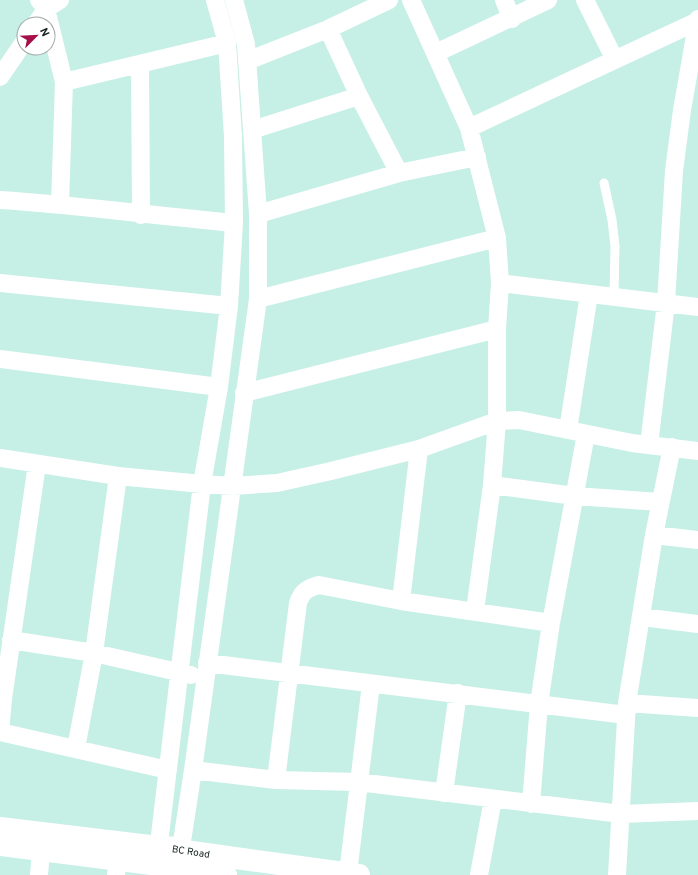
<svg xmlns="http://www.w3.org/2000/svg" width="698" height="875" viewBox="0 0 698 875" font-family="Overpass,sans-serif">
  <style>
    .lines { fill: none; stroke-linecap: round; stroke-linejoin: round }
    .service { stroke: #fff; stroke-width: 9 }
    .minor { stroke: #fff; stroke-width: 18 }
    .tertiary { stroke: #fff; stroke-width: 22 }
    .labels { text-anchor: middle; stroke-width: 4; stroke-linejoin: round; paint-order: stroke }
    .street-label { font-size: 10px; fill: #0f1f1c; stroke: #fff }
  </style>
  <rect width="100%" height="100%" fill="#c6efe6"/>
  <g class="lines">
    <!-- service -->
    <path class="service" d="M604,183l8,37 3,26 -1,51"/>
    <!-- minor -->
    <path class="minor" d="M39,0l7,9 18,73 -4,122
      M411,0l58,128 28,110 3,45 -3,46v92l-5,64 -17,126
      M504,0l8,19
      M585,0l30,60
      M36,24l10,-15 14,-9
      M328,29l31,67 40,77
      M436,53l112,-53
      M247,61l81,-32 61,-29
      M140,64l1,151
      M0,77l24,-35
      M64,82l163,-39
      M469,128l229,-107
      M252,130l107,-34
      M0,200c78,5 156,16 234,23
      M258,214l141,-41 78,-16
      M0,283l229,23
      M500,283l198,24
      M258,299l239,-61
      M0,359l219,28
      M244,393l253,-64
      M568,430l21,-136
      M649,445l17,-142 8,-132 8,-61 16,-91
      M0,458l118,18 84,8 31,2 44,-3 54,-12 88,-22 78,-28 22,-1 113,23 66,8
      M492,485l83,11 85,6
      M654,535l44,5
      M401,601l18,-152
      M642,617l56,7
      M11,640l83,13 97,22
      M207,663l419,52
      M627,703l71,5
      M0,732l3,-33 34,-235
      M0,732l168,38
      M76,748l18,-95 24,-177
      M193,770l83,10 82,2 263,32 77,-3
      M276,780l22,-177c4,-12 10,-15 21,-18l82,16 150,22
      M444,793l14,-100
      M531,804l8,-100 12,-81 35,-189
      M157,860l45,-376 17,-97 10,-81 5,-83 -1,-87 -6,-93 -12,-43
      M176,861l5,-13 12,-78 65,-471v-85l-12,-170 -12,-44
      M348,873l23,-189
      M39,875l2,-24
      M116,875l2,-15
      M479,875l14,-76
      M617,875l10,-172 27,-168 18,-88"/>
    <!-- tertiary -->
    <path class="tertiary" d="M0,828l158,19 23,1 4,3 174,24
      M0,845l175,22 51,8"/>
  </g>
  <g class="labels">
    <!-- street labels -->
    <g class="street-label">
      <text transform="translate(191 851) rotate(9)" y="4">BC Road</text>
    </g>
  </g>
  <!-- north arrow -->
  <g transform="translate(36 36) rotate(66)"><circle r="19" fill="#ffffff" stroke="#9fa5a4"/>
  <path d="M0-3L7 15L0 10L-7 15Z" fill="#a5104a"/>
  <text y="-6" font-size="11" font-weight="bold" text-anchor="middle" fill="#0f1f1c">N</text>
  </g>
</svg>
